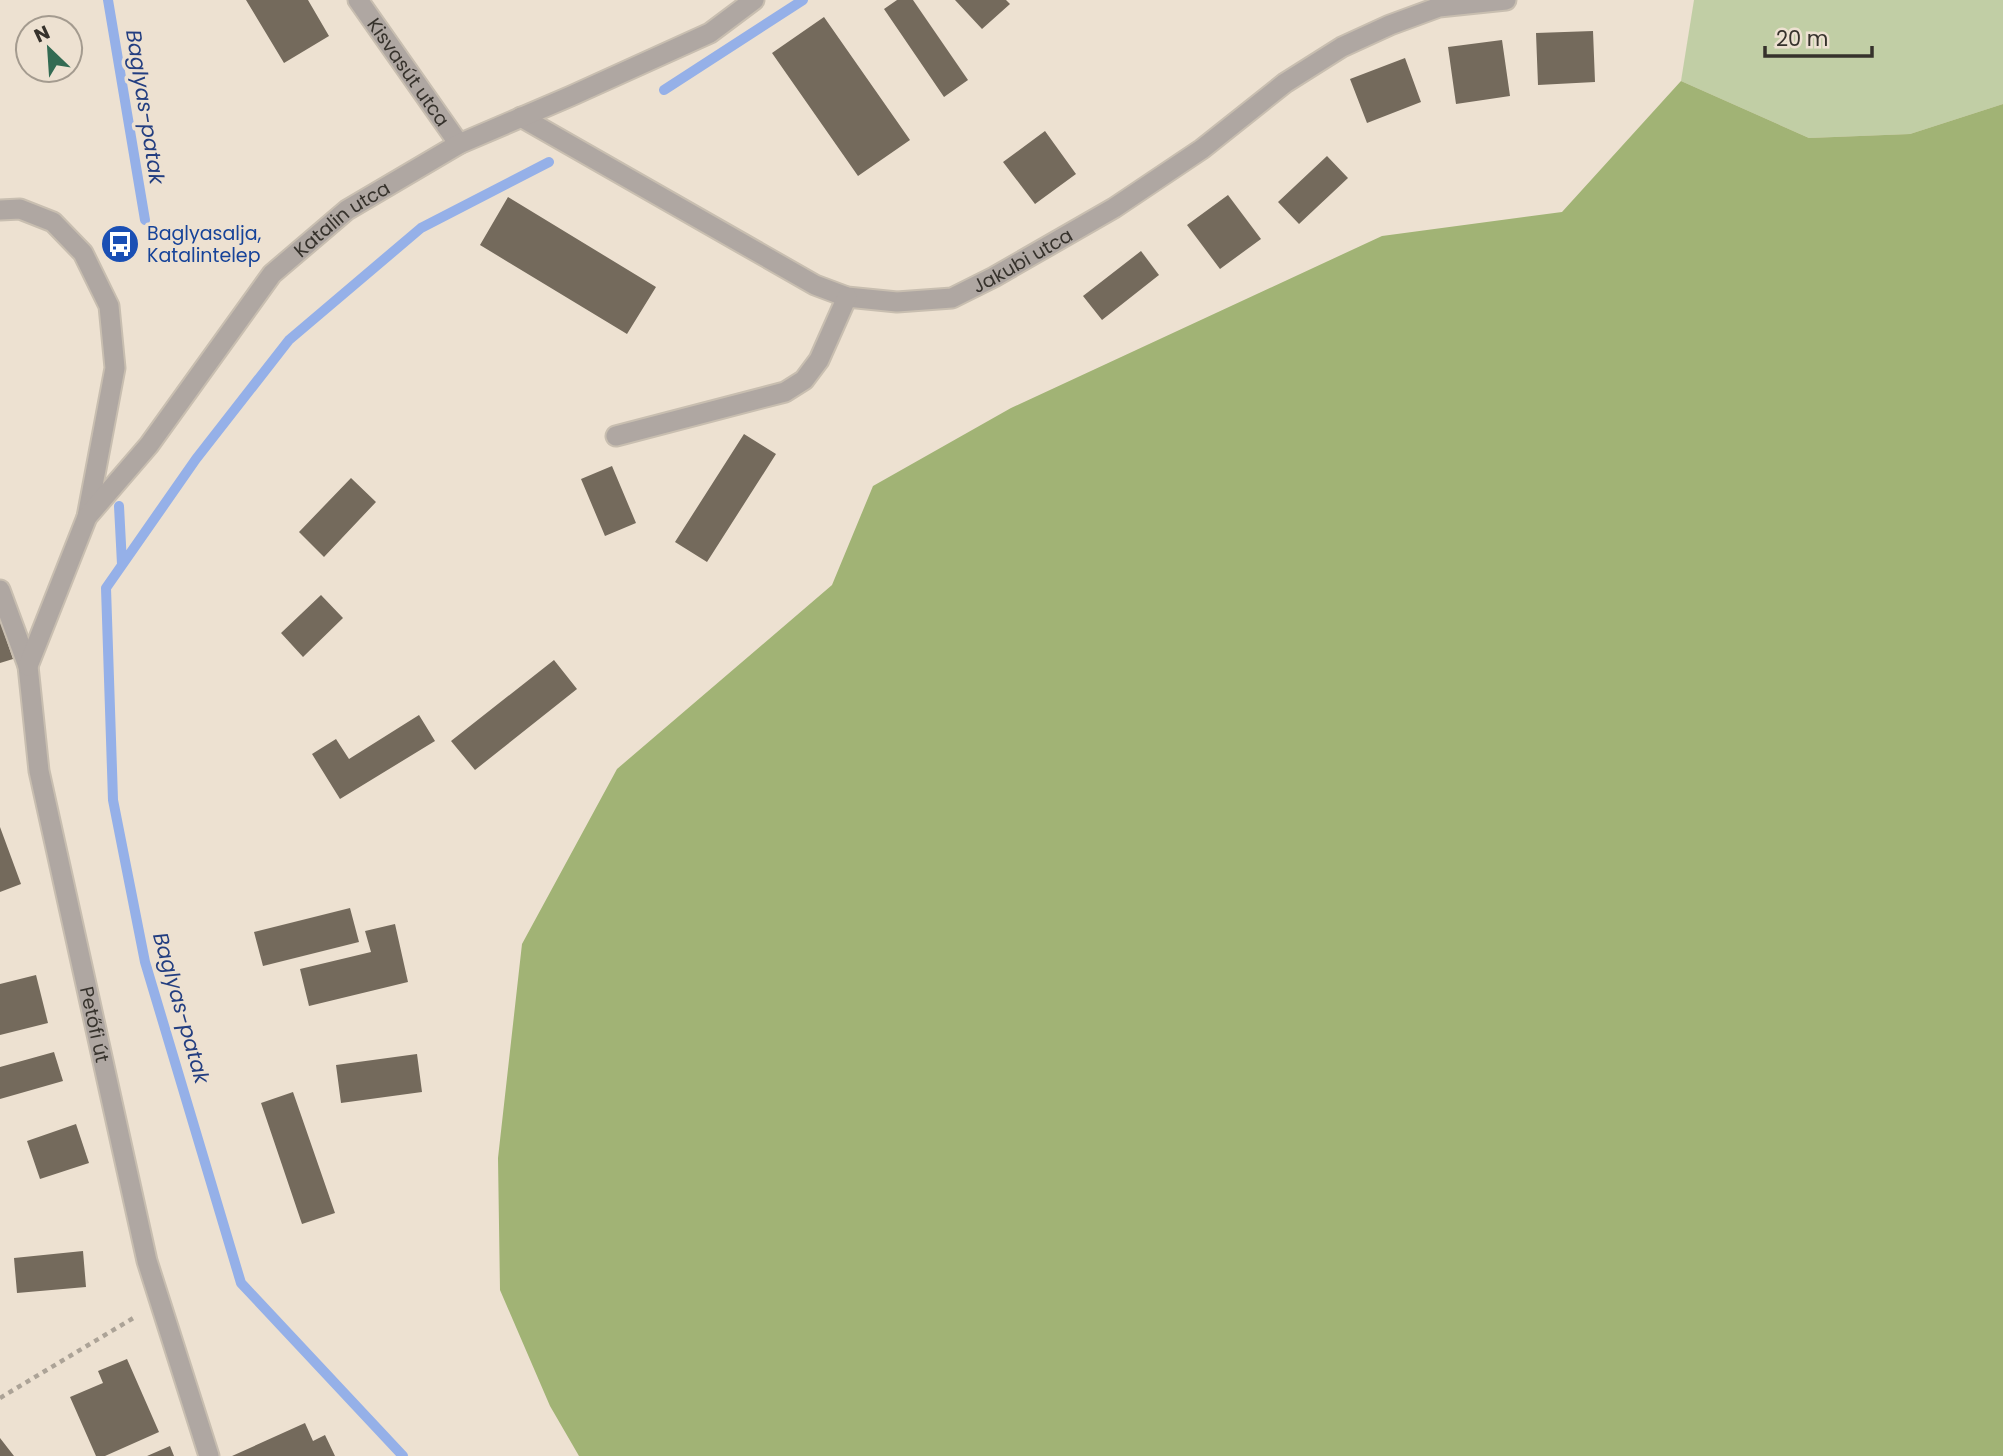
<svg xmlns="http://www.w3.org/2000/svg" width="2003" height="1456" viewBox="0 0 2003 1456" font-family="Poppins,sans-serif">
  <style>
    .green { fill: #c1cea5 }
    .forest { fill: #a1b375 }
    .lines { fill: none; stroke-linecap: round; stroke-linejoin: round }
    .stream { stroke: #95b0e8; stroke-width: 10 }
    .building { fill: #746a5c }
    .service-casing { stroke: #c8beb0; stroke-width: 23 }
    .minor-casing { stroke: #c8beb0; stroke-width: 23 }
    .path { stroke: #aca397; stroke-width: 4.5; stroke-dasharray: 5 5; stroke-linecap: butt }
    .service { stroke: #afa7a2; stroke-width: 19 }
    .minor { stroke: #afa7a2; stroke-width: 19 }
    .labels { text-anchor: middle; stroke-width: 7; stroke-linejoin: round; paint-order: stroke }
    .street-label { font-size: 19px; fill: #36322c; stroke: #ede1d1 }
    .transit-label { font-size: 19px; fill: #164399; stroke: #ede1d1; text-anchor: start }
    .water-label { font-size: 21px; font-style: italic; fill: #233e80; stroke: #ede1d1 }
  </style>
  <rect width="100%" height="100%" fill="#ede1d1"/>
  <!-- green -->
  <path class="green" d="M1694,0h309v104l-93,30 -101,4 -128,-57z"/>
  <!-- forest -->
  <path class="forest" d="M1681,81l128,57 101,-4 93,-30v1352h-1424l-29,-50 -50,-116 -2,-132 24,-214 95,-175 215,-184 41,-99 138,-78 371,-172 180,-24z"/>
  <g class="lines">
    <!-- stream -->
    <path class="stream" d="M108,0l37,220
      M664,90l139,-90
      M119,506l3,58
      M403,1456l-162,-173 -96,-321 -32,-162 -7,-212 90,-129 93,-119 132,-112 128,-66"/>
  </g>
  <!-- building -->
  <path class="building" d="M246,0h62l21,36 -45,27z
    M897,0h16l55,80 -24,17 -60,-88z
    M955,0h51l4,4 -28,25z
    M824,17l86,123 -52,36 -86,-123z
    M1593,31l2,51 -57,3 -2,-52z
    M1502,40l8,56 -54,8 -8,-57z
    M1405,58l16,44 -54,21 -17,-44z
    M1045,131l31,43 -41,30 -32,-42z
    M1327,156l21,22 -49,46 -21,-22z
    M1228,195l33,44 -41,30 -33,-44z
    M508,197l148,90 -29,47 -147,-89z
    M1141,251l18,24 -57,45 -19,-24z
    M744,434l32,20 -69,108 -32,-20z
    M612,466l24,57 -31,13 -24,-57z
    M351,478l25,24 -52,55 -25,-25z
    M321,595l22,23 -40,39 -22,-24z
    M0,621l13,38 -13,4z
    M554,660l23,29 -102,81 -24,-29z
    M419,715l16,26 -95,58 -28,-45 24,-15 13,20z
    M0,827l21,57 -21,8z
    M350,908l9,34 -96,24 -9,-34z
    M395,924l13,58 -99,24 -9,-37 71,-17 -6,-21z
    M36,975l12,48 -48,12v-51z
    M54,1052l9,29 -63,18v-32z
    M417,1054l5,38 -81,11 -5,-38z
    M293,1092l42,121 -33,11 -41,-121z
    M76,1124l13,39 -49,16 -13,-38z
    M83,1251l3,36 -69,6 -3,-35z
    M127,1359l32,73 -54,24h-9l-26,-59 33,-14 -5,-12z
    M305,1423l8,18 12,-6 10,21h-103z
    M0,1438l14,18h-14z
    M170,1446l4,10h-27z"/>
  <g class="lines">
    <defs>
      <path id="service" d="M0,210l20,-1 33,13 30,31 26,53 6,62 -28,149"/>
      <g id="minor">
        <path id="s1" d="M358,0l101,144"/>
        <path id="s2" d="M521,117l294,168 32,12 50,5 55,-4 42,-21 120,-69 88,-59 83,-66 57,-36 48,-22 49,-18 67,-7"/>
        <path d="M616,436l169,-44 19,-12 15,-20 28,-63"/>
        <path id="s3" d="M0,590l28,76 11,105 108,490 62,195"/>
        <path id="s4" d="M28,666l59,-149 62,-72 123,-171 75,-64 112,-66 112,-48 139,-63 44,-33"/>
      </g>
    </defs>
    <!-- service casing -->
    <use href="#service" class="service-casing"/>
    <!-- minor casing -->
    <use href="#minor" class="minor-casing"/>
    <!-- path -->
    <path class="path" d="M0,1398l135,-81"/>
    <!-- service -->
    <use href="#service" class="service"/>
    <!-- minor -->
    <use href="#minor" class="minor"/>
  </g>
  <!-- icons -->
  <defs>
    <symbol id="bus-disc" viewBox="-11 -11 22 22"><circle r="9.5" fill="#1a4fb4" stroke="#ede1d1"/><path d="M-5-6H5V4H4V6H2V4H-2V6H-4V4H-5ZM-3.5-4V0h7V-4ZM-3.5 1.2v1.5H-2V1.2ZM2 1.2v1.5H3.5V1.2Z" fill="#fff"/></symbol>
  </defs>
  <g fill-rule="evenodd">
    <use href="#bus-disc" x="98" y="222" width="44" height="44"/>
  </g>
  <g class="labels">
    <!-- street labels -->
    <g class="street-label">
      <text dy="7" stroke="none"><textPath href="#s1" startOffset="88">Kisvasút utca</textPath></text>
      <text dy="7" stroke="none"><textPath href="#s4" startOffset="555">Katalin utca</textPath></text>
      <text dy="7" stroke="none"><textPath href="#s2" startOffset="558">Jakubi utca</textPath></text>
      <text dy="7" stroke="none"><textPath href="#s3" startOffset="446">Petőfi út</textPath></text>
    </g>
    <!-- transit labels -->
    <g class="transit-label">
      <text x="147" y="240">Baglyasalja,<tspan x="147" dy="22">Katalintelep</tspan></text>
    </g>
    <!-- water labels -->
    <g class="water-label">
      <text transform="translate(145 107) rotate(81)" y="7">Baglyas-patak</text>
      <text transform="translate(181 1008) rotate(74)" y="7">Baglyas-patak</text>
    </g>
  </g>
  <!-- north arrow -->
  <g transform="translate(49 49) rotate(335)"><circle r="33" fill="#ede1d1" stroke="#a49b8f" stroke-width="2"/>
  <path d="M0-5L12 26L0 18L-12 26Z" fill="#336b53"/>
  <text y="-10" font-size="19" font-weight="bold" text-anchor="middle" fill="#36322c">N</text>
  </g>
  <!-- scale -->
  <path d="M1765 46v10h107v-10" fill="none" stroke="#36322c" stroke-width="3.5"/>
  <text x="1776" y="46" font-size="21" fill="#36322c" stroke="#ede1d1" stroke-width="5" paint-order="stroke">20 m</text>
</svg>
